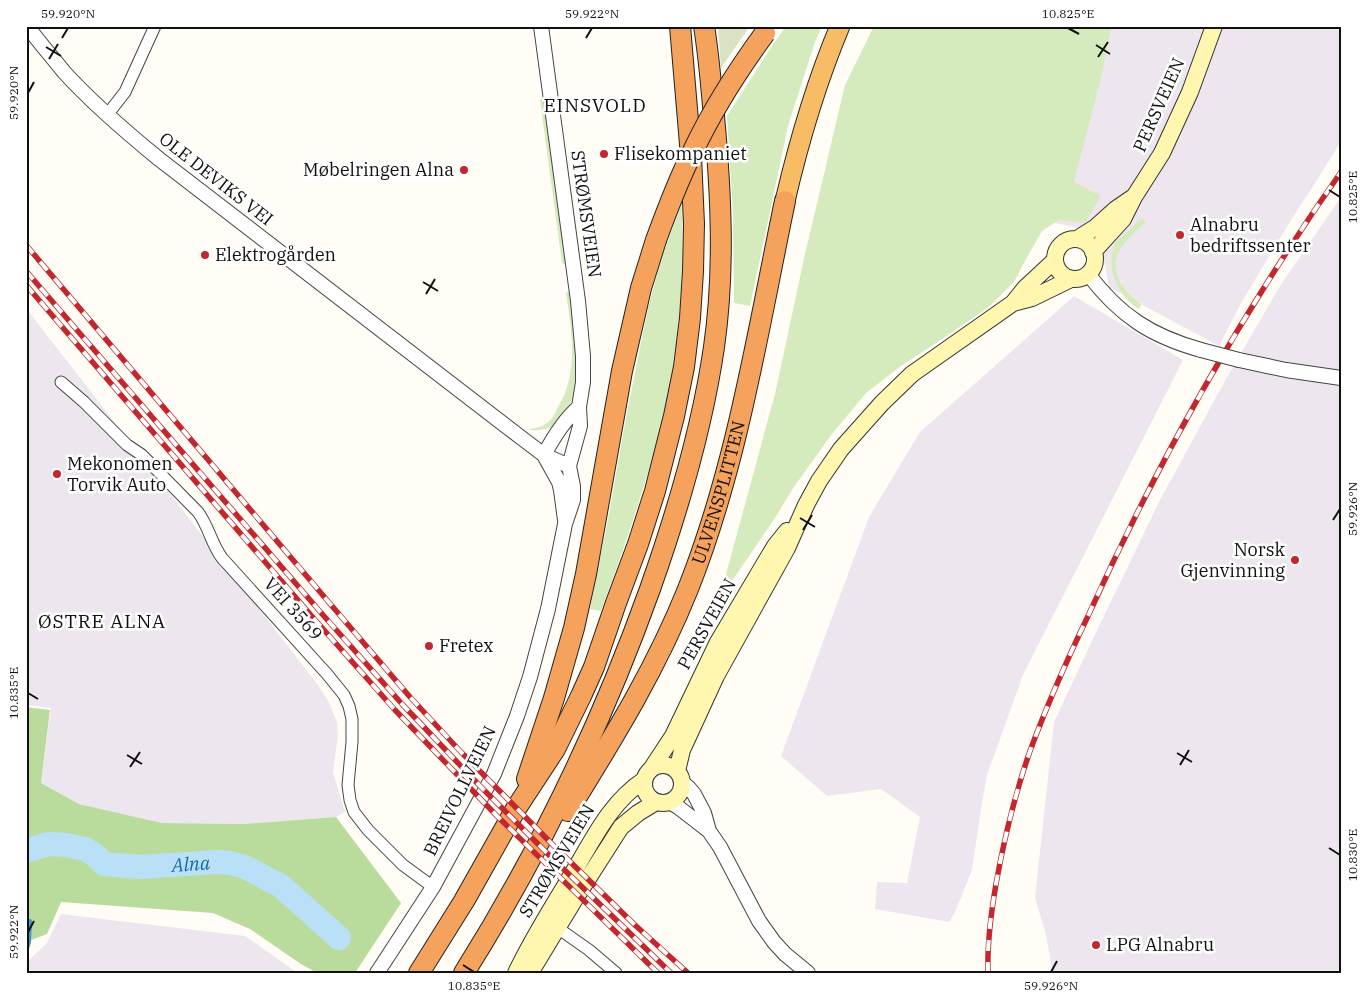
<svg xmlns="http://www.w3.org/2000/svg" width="1367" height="999" viewBox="0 0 1367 999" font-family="'IBM Plex Serif',serif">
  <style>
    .industrial { fill: #eee6ef }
    .green { fill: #d5ebbd }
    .forest { fill: #b9dc9c }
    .cemetery { fill: #d9e3c4 }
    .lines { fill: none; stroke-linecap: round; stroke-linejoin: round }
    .stream { stroke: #3f96cf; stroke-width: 4 }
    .river { stroke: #b9e0f7; stroke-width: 24 }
    .minor-casing { stroke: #444; stroke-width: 13 }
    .tertiary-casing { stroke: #444; stroke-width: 16 }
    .secondary-casing { stroke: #333; stroke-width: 18 }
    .trunk-casing { stroke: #222; stroke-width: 21 }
    .motorway-casing { stroke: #222; stroke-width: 22 }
    .minor { stroke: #fff; stroke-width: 11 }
    .tertiary { stroke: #fff; stroke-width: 14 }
    .secondary { stroke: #fff6b0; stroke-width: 16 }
    .trunk { stroke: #f7bc64; stroke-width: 19 }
    .motorway { stroke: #f5a25d; stroke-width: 20 }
    .rail-casing { stroke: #c4262e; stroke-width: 5.5 }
    .rail { stroke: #fff; stroke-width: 4; stroke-dasharray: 11; stroke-linecap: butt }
    .tertiary-bridge-casing { stroke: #444; stroke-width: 16; stroke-linecap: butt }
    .motorway-bridge-casing { stroke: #222; stroke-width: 22; stroke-linecap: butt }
    .tertiary-bridge { stroke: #fff; stroke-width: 14 }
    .motorway-bridge { stroke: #f5a25d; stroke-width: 20 }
    .ticks { fill: none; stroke: #111; stroke-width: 2 }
    .poi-dot { fill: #c4262e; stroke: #fff; stroke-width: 2 }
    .labels { text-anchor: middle; stroke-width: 5; stroke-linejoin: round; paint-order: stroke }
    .street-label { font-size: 18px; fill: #111; stroke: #fff }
    .poi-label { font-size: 18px; fill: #111; stroke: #fff; text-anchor: start }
    .neighbourhood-label { font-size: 19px; letter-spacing: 1px; fill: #111; stroke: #fff }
    .water-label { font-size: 19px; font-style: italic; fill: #1768a6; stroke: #fff }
    .neatline { fill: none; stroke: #111; stroke-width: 2 }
    .ticks-label { font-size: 12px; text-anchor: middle; fill: #111 }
  </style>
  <rect width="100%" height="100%" fill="#fffdf5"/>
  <!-- industrial -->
  <path class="industrial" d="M1112,26h229v115l-27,44 -18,27 -55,91 -22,43 -110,-59 -10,-54 -56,-13 58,-142z
    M1341,197v776h-288l-7,-38 -11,-37 19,-176 45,-96 61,-126 67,-123 53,-91z
    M1074,296l109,64 -160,315 -36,100 -6,34 -9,61 -16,40 -7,12 -74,-13 2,-27 30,1 13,-66 -39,-28 -54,7 -46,-40 88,-239 51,-85z
    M26,308l292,377 12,19 7,19 1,12 -5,37 12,40 -9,5 -92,7 -82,-1 -83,-19 -38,-21 10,-75 -25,-3z
    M61,914l184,22 53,37h-272v-10l21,-20z"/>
  <!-- green -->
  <path class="green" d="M786,26h36l-7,16 -27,84 -38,180 -16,-3 -1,-89 -6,-98 45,-70z
    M874,26h238l-11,52 -27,104 27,14 -16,27 -26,-3 -17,11 -16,28 -12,23 -25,25 -41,28 -47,31 -35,27 -34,41 -38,53 -21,34 -54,79 56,-206 30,-140 40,-169z
    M542,98h2l22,167 -4,-2 -22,-163z
    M682,203c1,48 0,97 -6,145 -13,90 -44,178 -75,263l-11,-2 19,-95 17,-96 22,-110 14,-51z
    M1142,218l4,4c-21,19 -43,37 -22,66 5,7 12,11 17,17l-2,4c-21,-12 -36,-45 -23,-67z
    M570,291c4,36 24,144 -39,139l-2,-1c5,-1 11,-1 15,-4 7,-4 11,-11 14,-18 21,-34 14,-76 8,-113l1,-2z"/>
  <!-- forest -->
  <path class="forest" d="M26,707l24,3 -9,73 38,21 83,19 82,1 92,-7 65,86 -46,70h-38l-16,-9 -51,-35 -37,-16 -152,-11 -14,32 -21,8z"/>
  <!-- cemetery -->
  <path class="cemetery" d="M718,26h32l-29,42z"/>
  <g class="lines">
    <!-- stream -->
    <path class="stream" d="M26,921h4l-1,21 -3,9"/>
    <!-- river -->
    <path class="river" id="s1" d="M26,851l22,-7 18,1 19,4 10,6 9,9 36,3 77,-5 13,1 15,4 36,19 58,52"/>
    <defs>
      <path id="minor" d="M107,115l18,-23 30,-66
        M61,382l23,20 43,43 15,10 56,57c11,15 13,31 24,46l105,116 17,21 5,11 3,13v23l-4,43 2,15 4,12 14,18 35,35 30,22
        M552,924l37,26 27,23"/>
      <path id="tertiary" d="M27,26c12,16 25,31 37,46 29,32 62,60 95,87l360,277 25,19 25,11
        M1088,274c32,42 63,62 113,76
        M1239,360l47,10 55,8
        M544,455l15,27 2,8 4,30
        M544,455c9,-17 20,-35 35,-48
        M682,782l7,6 5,6 10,19 5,18 11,16 39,74 15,21 11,12 23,19
        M669,802l9,5 31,24
        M377,973l56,-86 61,-113 23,-58 13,-39 18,-68 17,-85 8,-24v-14l-4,-20 11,-40 -1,-19 4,-25v-26l-5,-55 -37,-275"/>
      <path id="secondary" d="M1055 259a20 20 0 1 1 40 0a20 20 0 1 1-40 0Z
        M1077,239l19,-12 20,-18 16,-11
        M1093,252l30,-33 11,-22 28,-44 28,-61 24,-66
        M1013,303l19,-5 39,-19
        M644 784a19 19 0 1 1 38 0a19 19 0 1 1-38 0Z
        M652,768l21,-32 45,-94 57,-96 12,-15
        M677,771l5,-21 34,-74 71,-128 19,-43 13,-24 22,-32 41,-46 30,-29 101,-71 12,-15 29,-27
        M516,973c16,-34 36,-65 55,-97 21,-34 38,-73 73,-96
        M530,973l43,-71 48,-75 17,-14 18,-11"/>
      <path id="trunk" d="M785,201c14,-60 31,-118 55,-175"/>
      <g id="motorway">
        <path d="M527,779l27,-81 20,-70 12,-54 36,-203 19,-83 15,-48"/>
        <path id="s2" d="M568,811c45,-73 88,-142 120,-222 49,-123 70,-259 97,-388"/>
        <path d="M419,973l45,-72 53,-94 38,-58 26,-53 13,-29 22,-64 22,-59 17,-53 19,-75 10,-49 6,-49 3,-47 1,-47 -3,-68 -11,-130"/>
        <path d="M464,973c76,-121 138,-250 186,-384 28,-79 52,-159 64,-242 11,-76 7,-155 0,-231 -3,-30 -5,-60 -10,-90"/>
      </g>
    </defs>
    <!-- minor casing -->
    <use href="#minor" class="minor-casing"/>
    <!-- tertiary casing -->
    <use href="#tertiary" class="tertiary-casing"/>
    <!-- secondary casing -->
    <use href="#secondary" class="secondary-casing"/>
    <!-- trunk casing -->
    <use href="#trunk" class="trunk-casing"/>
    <!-- motorway casing -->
    <use href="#motorway" class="motorway-casing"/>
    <!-- minor -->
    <use href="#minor" class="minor"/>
    <!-- tertiary -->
    <use href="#tertiary" class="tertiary"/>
    <!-- secondary -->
    <use href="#secondary" class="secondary"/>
    <!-- trunk -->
    <use href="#trunk" class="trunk"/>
    <!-- motorway -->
    <use href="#motorway" class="motorway"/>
    <defs>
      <path id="rail" d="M26,245l306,361 78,91 51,55 94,95 81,79 52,47
        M26,271l297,344 79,89 76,80 70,70 123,119
        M26,285l290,336 79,89 102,106 161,157
        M988,973c-1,-30 3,-60 8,-89 8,-45 19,-90 34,-133 17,-46 37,-91 58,-135 70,-155 155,-305 253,-444"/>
    </defs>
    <!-- rail casing -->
    <use href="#rail" class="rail-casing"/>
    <!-- rail -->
    <use href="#rail" class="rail"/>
    <defs>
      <path id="tertiary-bridge" d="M1201,350l38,10"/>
      <path id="motorway-bridge" d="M656,240c11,-30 22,-60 37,-89 20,-42 45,-81 72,-118"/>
    </defs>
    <!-- tertiary-bridge casing -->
    <use href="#tertiary-bridge" class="tertiary-bridge-casing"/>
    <!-- motorway-bridge casing -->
    <use href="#motorway-bridge" class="motorway-bridge-casing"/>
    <!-- tertiary-bridge -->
    <use href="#tertiary-bridge" class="tertiary-bridge"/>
    <!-- motorway-bridge -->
    <use href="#motorway-bridge" class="motorway-bridge"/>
  </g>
  <!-- ticks -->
  <path class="ticks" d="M1068,28l11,6M62,38l6,-10M586,38l6,-10M1096,45l14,9M46,47l15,9M1098,57l10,-15M49,59l9,-15M28,93l6,-11M1329,190l11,7M423,282l15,9M426,294l9,-15M800,518l15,9M1333,520l7,-11M803,530l9,-15M28,693l10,6M1177,753l15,9M127,755l15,9M1180,765l9,-15M130,767l10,-15M1329,848l11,7M28,932l6,-11M463,965l11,7M1051,972l6,-11"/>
  <!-- markers -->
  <g class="poi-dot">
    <circle cx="604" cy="154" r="5"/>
    <circle cx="464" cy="170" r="5"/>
    <circle cx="1180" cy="235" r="5"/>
    <circle cx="205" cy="255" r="5"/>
    <circle cx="57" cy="474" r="5"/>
    <circle cx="1295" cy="560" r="5"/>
    <circle cx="429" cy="646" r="5"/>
    <circle cx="1096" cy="945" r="5"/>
  </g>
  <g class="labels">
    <!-- street labels -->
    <g class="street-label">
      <text transform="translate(1159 105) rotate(-66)" y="6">PERSVEIEN</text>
      <text transform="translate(216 179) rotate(38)" y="6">OLE DEVIKS VEI</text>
      <text transform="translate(586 214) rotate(82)" y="6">STRØMSVEIEN</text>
      <text dy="6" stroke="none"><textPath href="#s2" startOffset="354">ULVENSPLITTEN</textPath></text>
      <text transform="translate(293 609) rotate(48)" y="6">VEI 3569</text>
      <text transform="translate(707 624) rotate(-61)" y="6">PERSVEIEN</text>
      <text transform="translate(460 791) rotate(-64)" y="6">BREIVOLLVEIEN</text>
      <text transform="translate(557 861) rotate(-59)" y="6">STRØMSVEIEN</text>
    </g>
    <!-- poi labels -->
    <g class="poi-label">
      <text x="614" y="160">Flisekompaniet</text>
      <text x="454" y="176" text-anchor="end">Møbelringen Alna</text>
      <text x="1190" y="231">Alnabru<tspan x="1190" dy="21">bedriftssenter</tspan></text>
      <text x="215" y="261">Elektrogården</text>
      <text x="67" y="470">Mekonomen<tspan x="67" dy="21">Torvik Auto</tspan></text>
      <text x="1285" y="556" text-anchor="end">Norsk<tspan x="1285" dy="21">Gjenvinning</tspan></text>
      <text x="439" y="652">Fretex</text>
      <text x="1106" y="951">LPG Alnabru</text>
    </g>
    <!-- neighbourhood labels -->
    <g class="neighbourhood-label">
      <text x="595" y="112">EINSVOLD</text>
      <text x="102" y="628">ØSTRE ALNA</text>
    </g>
    <!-- water labels -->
    <g class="water-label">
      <text dy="7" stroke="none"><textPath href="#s1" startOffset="172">Alna</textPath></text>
    </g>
  </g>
  <!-- border -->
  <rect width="1367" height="999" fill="none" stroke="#ffffff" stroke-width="55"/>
  <rect x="28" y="28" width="1312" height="944" class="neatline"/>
  <g class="ticks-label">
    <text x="68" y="18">59.920°N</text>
    <text x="592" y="18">59.922°N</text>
    <text x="1068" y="18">10.825°E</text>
    <text transform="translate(14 93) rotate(-90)" y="4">59.920°N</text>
    <text transform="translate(1353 197) rotate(-90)" y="4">10.825°E</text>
    <text transform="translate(1353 509) rotate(-90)" y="4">59.926°N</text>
    <text transform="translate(14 693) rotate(-90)" y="4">10.835°E</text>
    <text transform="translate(1353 855) rotate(-90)" y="4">10.830°E</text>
    <text transform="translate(14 932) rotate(-90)" y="4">59.922°N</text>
    <text x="474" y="990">10.835°E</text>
    <text x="1051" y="990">59.926°N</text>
  </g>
</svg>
